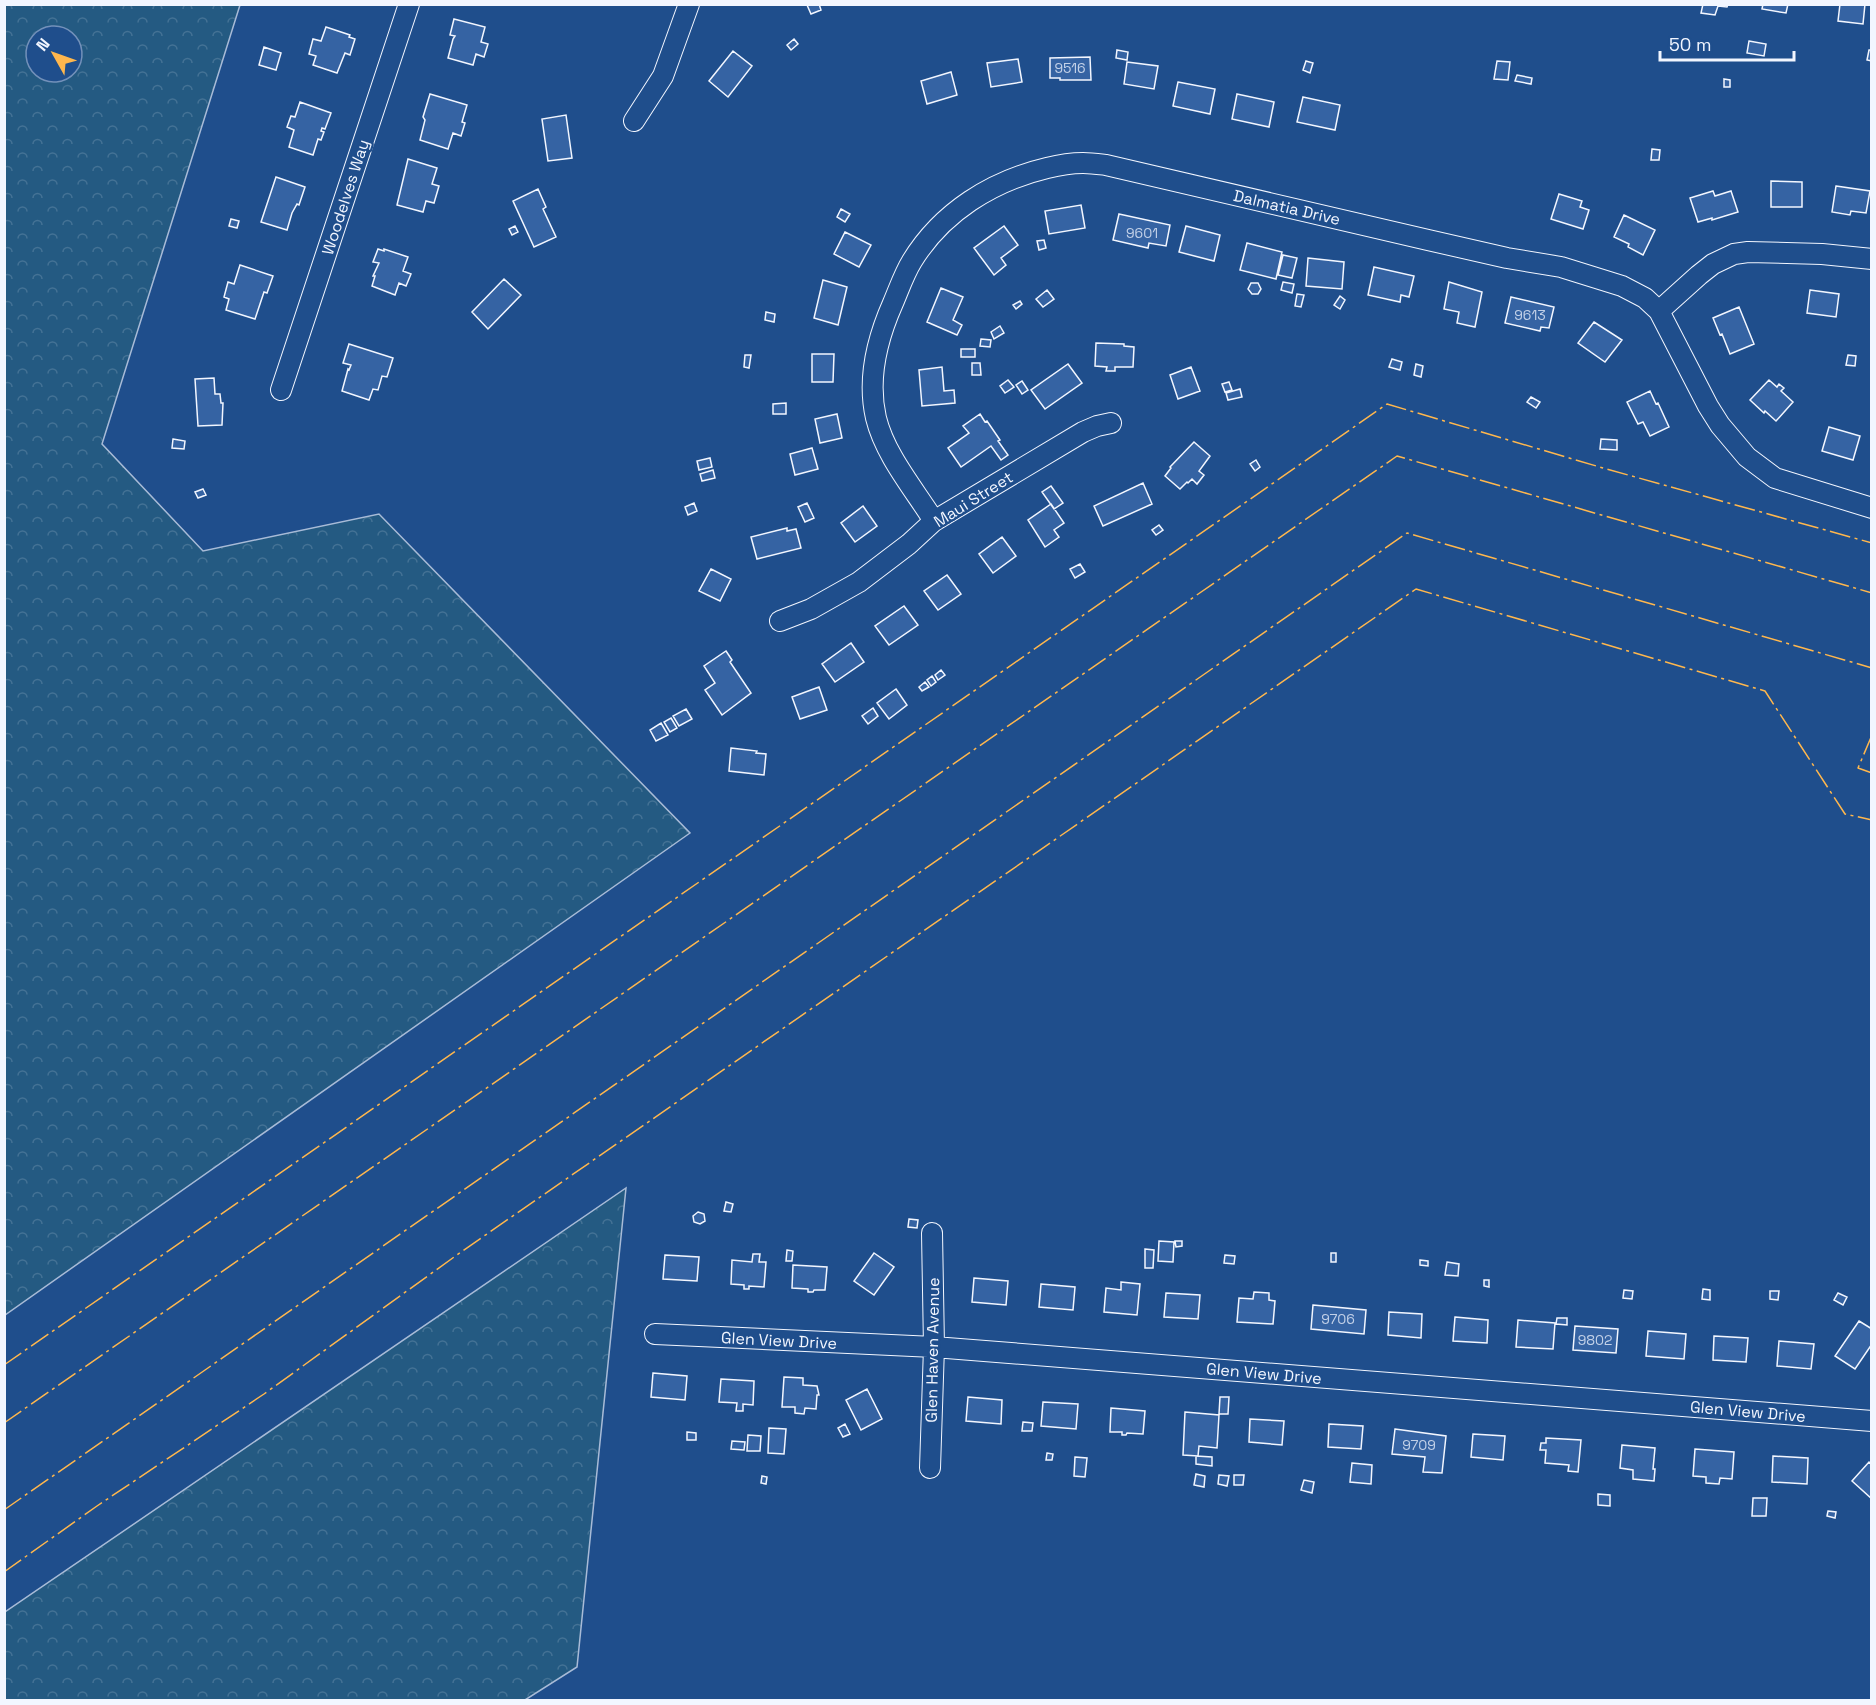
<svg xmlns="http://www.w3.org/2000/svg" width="1876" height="1705" viewBox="0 0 1876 1705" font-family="'Space Grotesk',sans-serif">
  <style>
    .forest { fill: url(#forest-crowns); stroke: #a8bbd7; stroke-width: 1.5; fill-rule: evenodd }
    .building { fill: #3563a3; stroke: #f2f6ff; stroke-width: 1.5 }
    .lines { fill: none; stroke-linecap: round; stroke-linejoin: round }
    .minor-casing { stroke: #f2f6ff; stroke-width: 22 }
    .minor { stroke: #1f4e8c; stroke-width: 20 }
    .power { stroke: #ffb74d; stroke-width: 1.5; stroke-dasharray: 21 4.5 3 4.5; stroke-linecap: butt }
    .labels { text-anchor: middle; stroke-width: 4.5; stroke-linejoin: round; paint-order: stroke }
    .number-label { font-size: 14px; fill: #c3d1e8 }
    .street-label { font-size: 16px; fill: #f2f6ff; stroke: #1f4e8c }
  </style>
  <defs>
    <pattern id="forest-crowns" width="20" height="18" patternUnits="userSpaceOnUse" patternTransform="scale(1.5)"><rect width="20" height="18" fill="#245a82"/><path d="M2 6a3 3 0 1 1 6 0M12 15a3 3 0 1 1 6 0" fill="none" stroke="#447295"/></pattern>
  </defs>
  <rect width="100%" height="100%" fill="#1f4e8c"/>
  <!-- forest -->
  <path class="forest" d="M5,4l235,1 -138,439 101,107 176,-37 311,319 -685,482zM36,36h36v36h-36z
    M626,1188l-49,479 -52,33h-520v-88z"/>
  <!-- building -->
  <path class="building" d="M819,4l2,6 -10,4 -4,-9z
    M1703,4h25l-1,3 -9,-1 -3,9 -14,-2z
    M1763,4h25l-2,9 -24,-4z
    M1840,4h25l-2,20 -25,-3z
    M454,19l31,8 -4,15 7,2 -4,13 -8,-3 -3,11 -25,-7 5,-19 2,-3 -5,-1z
    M326,27l24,8 -1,2 6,2 -5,16 -5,-2 -8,20 -24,-8 3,-9 -7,-2 4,-15 8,2z
    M794,39l4,5 -7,6 -4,-5z
    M1749,41l17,3 -2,12 -17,-3z
    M264,47l17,6 -5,17 -17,-5z
    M1117,50l11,2 -1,8 -11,-2z
    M1869,50h3v11l-5,-1z
    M733,51l19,15 -24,31 -19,-16z
    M1090,57l1,23h-31v-2h-10v-20z
    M1018,59l4,23 -31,5 -4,-24z
    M1306,61l7,2 -3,10 -7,-3z
    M1497,61l13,1 -2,18 -14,-1z
    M1127,62l31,4 -4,23 -30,-5z
    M951,72l6,23 -30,9 -6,-23z
    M1517,75l15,3 -1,6 -16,-3z
    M1724,79l6,1v7h-6z
    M1178,82l37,7 -5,25 -37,-8z
    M430,94l37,11 -5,17 3,1 -4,13 -8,-3 -5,16 -28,-9 5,-20 -2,-3z
    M1237,94l37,8 -5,25 -37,-8z
    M1303,97l37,8 -5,25 -38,-8z
    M300,102l31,11 -6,16 -3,-1 -1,3 3,1 -3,8 -3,-1 -5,16 -24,-8 5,-17 -7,-3 4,-11 4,1z
    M566,115l6,43 -24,3 -6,-42z
    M1652,149l8,1 -1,10h-8z
    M408,159l29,9 -5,16 7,2 -5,17 -8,-2 -3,11 -26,-7z
    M276,177l29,10 -6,18 -2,-1 -5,9 -5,17 -26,-8z
    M1771,181l31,1v25h-31z
    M1836,186l34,5 -4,22 -15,-2 -1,4 -18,-3z
    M538,189l8,18 -3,2 13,28 -22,10 -21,-46z
    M1713,191l2,5 16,-5 7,21 -26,8v-2l-14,4 -8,-24z
    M1559,194l23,7 -2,6 9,3 -6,19 -32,-10z
    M1081,205l4,23 -36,6 -4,-23z
    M841,209l9,5 -5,8 -8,-5z
    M1119,214l51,11 -4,21 -17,-3 -1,5 -35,-8z
    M1624,215l31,15 -12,25 -15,-8 1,-3 -15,-7z
    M231,219l8,2 -2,7 -8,-2z
    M515,226l3,6 -6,3 -3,-6z
    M1004,226l14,19 -17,13 5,7 -12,10 -20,-27z
    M1186,226l34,9 -6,26 -35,-9z
    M845,232l26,13 -12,22 -25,-13z
    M1044,240l2,8 -7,2 -2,-9z
    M1247,243l35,9 -6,27 -36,-9z
    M378,249l6,2v-2l24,8 -5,14 8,3 -5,12 -7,-3 -4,12 -23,-9 3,-10h-2l6,-13 -6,-1z
    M1283,255l14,3 -5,20 -14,-3z
    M1308,258l36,4 -2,27 -36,-3z
    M240,265l33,11 -6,17 -3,-1 -9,27 -29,-9 3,-11 -5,-2 4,-15 6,2z
    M1374,267l40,9 -5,21 -8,-2 -1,7 -32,-7z
    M504,279l17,16 -33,34 -16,-17z
    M823,280l24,7 -9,38 -24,-7z
    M1283,282l11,2 -2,9 -11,-3z
    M1449,282l33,10 -7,35 -18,-4 2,-11 -15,-3z
    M1251,283h7l3,6 -3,5h-6l-4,-5z
    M941,288l22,9 -10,23 9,5 -5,10 -30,-13z
    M1047,290l7,9 -11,8 -7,-8z
    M1810,290l29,4 -3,23 -29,-4z
    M1297,294l7,1 -3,12 -6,-1z
    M1340,296l5,4 -5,9 -6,-4z
    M1511,297l43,10 -5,21 -8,-1 -1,4 -35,-8z
    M1020,301l2,3 -6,5 -3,-4z
    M1739,307l15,37 -24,10 -8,-20 -2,1 -7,-17z
    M766,312l9,2 -1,8 -9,-2z
    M1594,322l28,18 -17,22 -27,-19z
    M1000,326l4,7 -10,6 -3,-7z
    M981,339l10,1 -1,7 -10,-1z
    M1096,343l28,1v2l10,1 -1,20h-18v4h-9l1,-4 -12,-1z
    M349,344l44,14 -6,19 -5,-1 -4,14 -5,-1 -4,11 -27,-9 6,-22 1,1 2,-5 -8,-2z
    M961,349h14v8h-14z
    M812,354h22l-1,28h-21z
    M745,355h6l-2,13 -5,-1z
    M1848,355l8,1 -1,10 -9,-1z
    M1392,359l10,3 -2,8 -11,-3z
    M972,363h8l1,12h-9z
    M1068,364l14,19 -37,26 -14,-19z
    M1416,364l7,2 -2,11 -7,-2z
    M942,367l2,24 10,-1 1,13 -33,3 -3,-36z
    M1191,367l9,24 -22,8 -8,-24z
    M214,378l1,16h5l1,9h2l-1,22 -24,1 -3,-47z
    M1008,380l6,7 -9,6 -5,-7z
    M1769,380l8,7 2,-3 5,4 -3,3 12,11 -17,19 -11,-10 -1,2 -14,-13z
    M1022,381l6,9 -6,4 -6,-9z
    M1229,382l3,8 -7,2 -3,-8z
    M1240,389l2,8 -14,3 -2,-7z
    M1650,391l6,13 2,-1 11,24 -19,9 -7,-14 -5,2 -11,-22z
    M1531,397l9,5 -4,6 -9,-6z
    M786,403v11h-13v-10z
    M837,414l5,24 -22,5 -5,-24z
    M980,414l5,8 2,-1 13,19 -2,1 10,14 -7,5 -10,-14 -30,21 -13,-19 21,-15 -6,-7z
    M1829,427l31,9 -7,24 -31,-9z
    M173,439l12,2 -1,8 -12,-1z
    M1601,439l16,1v10l-17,-1z
    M1194,442l16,14 -11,15 5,4 -7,9 -5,-5 -4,4 -1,-1 -7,7 -15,-13 6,-8 -1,-1z
    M812,448l6,21 -23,6 -5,-21z
    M710,458l2,9 -13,3 -2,-9z
    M1256,460l4,7 -5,4 -5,-7z
    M713,470l2,8 -13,3 -2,-7z
    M1143,483l9,21 -49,22 -9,-20z
    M1051,486l12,17 -9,6 -12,-17z
    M203,489l3,6 -8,3 -3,-6z
    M694,503l3,8 -9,4 -3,-8z
    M807,503l7,15 -9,4 -7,-15z
    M1051,504l13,19 -10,7 5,7 -14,10 -17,-27z
    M863,506l14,20 -22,16 -14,-19z
    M1159,525l4,5 -7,5 -4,-5z
    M787,528v3l9,-2 5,19 -44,11 -6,-22z
    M1002,537l14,19 -23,17 -14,-19z
    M1080,564l5,8 -10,6 -5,-9z
    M711,569l20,10 -11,22 -21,-10z
    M947,575l14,19 -23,16 -14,-19z
    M904,606l14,19 -29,20 -14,-19z
    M851,643l13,19 -29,20 -13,-18z
    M726,651l6,9 -2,2 21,31 -29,22 -17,-25 10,-7 -11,-17z
    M941,670l4,5 -7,5 -3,-5z
    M932,676l4,6 -5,4 -4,-6z
    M925,682l4,5 -7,4 -3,-4z
    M819,687l8,23 -27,9 -8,-22z
    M896,689l11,16 -18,14 -12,-16z
    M873,708l5,8 -10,8 -6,-8z
    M686,709l6,10 -13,7 -6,-10z
    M671,718l6,10 -7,4 -6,-10z
    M661,723l7,12 -12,6 -6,-11z
    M731,748l26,3 -1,2 10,1 -2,21 -35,-4z
    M726,1202l7,2 -2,8 -7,-1z
    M698,1212l6,2 1,7 -5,3 -6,-2 -1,-6z
    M909,1219l9,1 -1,8 -9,-1z
    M1159,1241l15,1 -1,20 -15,-1z
    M1175,1241h7v5l-6,1z
    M1145,1249l9,1 -1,18h-8z
    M787,1250l6,1 -1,10h-6z
    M874,1253l20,14 -20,28 -20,-14z
    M1331,1253h5v9h-5z
    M753,1254h7l-1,8h7l-2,25 -15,-1v3h-5v-4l-13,-1 1,-24 20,2z
    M665,1255l34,2 -2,24 -34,-2z
    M1225,1255l10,1 -1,8 -10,-1z
    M1420,1260l8,1v5l-8,-1z
    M1447,1262l12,2 -1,12 -13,-1z
    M793,1265l34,2 -2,23h-11l-1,2h-5v-3l-16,-1z
    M974,1278l34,3 -2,24 -34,-3z
    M1484,1280h5v7l-5,-1z
    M1121,1282l19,2 -3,31 -33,-3 2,-24 15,2z
    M1041,1284l34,3 -2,23 -34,-3z
    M1703,1289l7,1v10l-8,-1z
    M1624,1290l9,1 -1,8 -9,-1z
    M1770,1291h9l-1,9 -8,-1z
    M1254,1292l15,1v7l6,1 -2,23 -36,-2 2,-24 14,1z
    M1166,1293l34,2 -2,24 -34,-2z
    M1838,1293l9,4 -4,8 -9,-5z
    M1313,1305l53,5 -2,24 -53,-5z
    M1389,1312l33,2 -1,24 -33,-3z
    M1455,1317l33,3 -1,23 -34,-2z
    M1557,1318h10v7l-11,-1z
    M1518,1320l37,3 -2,26 -37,-2z
    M1859,1321l13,8v15l-17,25 -20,-13z
    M1575,1326l43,3 -2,24 -43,-3z
    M1648,1331l38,3 -2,25 -38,-3z
    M1714,1336l34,2 -2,24 -33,-2z
    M1779,1341l35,3 -3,25 -34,-3z
    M653,1373l34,3 -2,24 -34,-3z
    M784,1377l19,1v7l14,1 2,9h-2l-1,14 -11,-1 -1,6 -9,-1v-6h-13z
    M721,1379l33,2 -1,24 -10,-1v7h-7l1,-8 -18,-1z
    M867,1389l15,30 -21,11 -15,-30z
    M968,1397l34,3 -1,24 -35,-3z
    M1220,1397h9l-1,17h-9z
    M1043,1402l35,2 -2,25 -35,-3z
    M1111,1408l34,3 -2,23 -16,-1 -1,2h-4v-3h-12z
    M1185,1412l34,3 -2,33 -18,-2 -1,10 -15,-1z
    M1250,1419l34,2 -2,24 -33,-3z
    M1023,1422l10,1 -1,8h-10z
    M845,1424l5,10 -7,3 -5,-9z
    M1329,1424l34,2 -2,23 -33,-2z
    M769,1428l17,1 -2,25 -16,-1z
    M1395,1429l51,7 -4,37 -19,-1 2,-15 -33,-3z
    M687,1432l9,1v7h-9z
    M1473,1434l32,2 -2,24 -32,-3z
    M748,1435l13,1 -1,15h-13z
    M1546,1438l35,2 -3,32 -10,-1 1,-6 -24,-2 1,-13h-6l1,-7h5z
    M732,1441l13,1 -1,8 -13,-1z
    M1622,1445l33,3 -2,21h2l-1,12 -21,-2v-9l-13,-2z
    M1695,1449l39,3 -2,27 -12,-1 -1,6 -13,-1v-6l-13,-1z
    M1047,1453l6,1 -1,6h-6z
    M1196,1456l16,1v9l-16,-2z
    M1773,1456l35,2 -1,26 -35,-2z
    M1075,1457l12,1 -2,19 -11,-1z
    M1869,1462l3,3v34l-20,-18z
    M1352,1463l20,2 -1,19 -21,-2z
    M1196,1474l9,2 -1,11 -10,-2z
    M1219,1475l10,1 -2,10 -9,-2z
    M1234,1475h10l-1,10h-9z
    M762,1476l5,1 -1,7 -5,-1z
    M1304,1480l10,2 -2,11 -11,-3z
    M1598,1494l12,1v11l-12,-1z
    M1753,1498h14l-1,18h-14z
    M1828,1511l8,1 -1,6 -8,-2z"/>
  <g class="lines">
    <defs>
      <path id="minor" d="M634,121l29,-45 26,-72
        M1659,311l40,-36 14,-11 21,-10 14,-2 74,2 50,5
        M281,390l128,-386
        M934,521c-20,-32 -49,-66 -58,-103 -9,-39 1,-79 17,-115 6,-14 11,-29 19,-42 30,-49 80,-80 135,-93 12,-3 24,-5 36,-5 8,0 15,1 23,2l322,75 79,18 54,9 61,19 23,12 14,13 49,95 12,19 27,32 28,21 97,30
        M780,621l31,-12 48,-27 50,-38 25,-23 149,-89 14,-6 14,-3
        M655,1334l279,13 938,74
        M930,1468l4,-121 -2,-114"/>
    </defs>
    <!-- minor casing -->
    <use href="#minor" class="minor-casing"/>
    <!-- minor -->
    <use href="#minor" class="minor"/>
    <!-- power -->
    <path class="power" d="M1872,735l-14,33 14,5
      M4,1365l1383,-961 216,64 269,75
      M4,1423l1393,-967 475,137
      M4,1510l1403,-977 465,135
      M4,1572l93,-66 167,-112 197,-142 955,-663 349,102 80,123 27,6"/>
  </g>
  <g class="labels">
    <!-- number labels -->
    <g class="number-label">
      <text x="1070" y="73">9516</text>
      <text x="1142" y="238">9601</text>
      <text x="1530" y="320">9613</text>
      <text x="1338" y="1324">9706</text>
      <text x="1595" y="1345">9802</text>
      <text x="1419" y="1450">9709</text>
    </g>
    <!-- street labels -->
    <g class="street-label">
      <text transform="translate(345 197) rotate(-72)" y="6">Woodelves Way</text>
      <text transform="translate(1287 207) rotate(13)" y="6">Dalmatia Drive</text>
      <text transform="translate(973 499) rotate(-32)" y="6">Maui Street</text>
      <text transform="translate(779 1340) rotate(3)" y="6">Glen View Drive</text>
      <text transform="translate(932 1350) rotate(-89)" y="6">Glen Haven Avenue</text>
      <text transform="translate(1264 1373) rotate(5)" y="6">Glen View Drive</text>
      <text transform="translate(1748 1411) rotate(5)" y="6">Glen View Drive</text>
    </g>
  </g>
  <!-- border -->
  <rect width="1876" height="1705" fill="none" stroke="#f2f6ff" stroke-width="12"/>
  <!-- north arrow -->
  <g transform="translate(54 54) rotate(310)"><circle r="28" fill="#1f4e8c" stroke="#7391ba" stroke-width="1.5"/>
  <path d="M0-4.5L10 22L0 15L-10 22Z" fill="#ffb74d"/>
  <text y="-9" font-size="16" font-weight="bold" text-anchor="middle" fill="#f2f6ff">N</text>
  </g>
  <!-- scale -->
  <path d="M1660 51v9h134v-9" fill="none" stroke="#f2f6ff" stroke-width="3"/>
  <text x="1669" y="51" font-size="18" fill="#f2f6ff" stroke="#1f4e8c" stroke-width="4.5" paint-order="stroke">50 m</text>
</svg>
